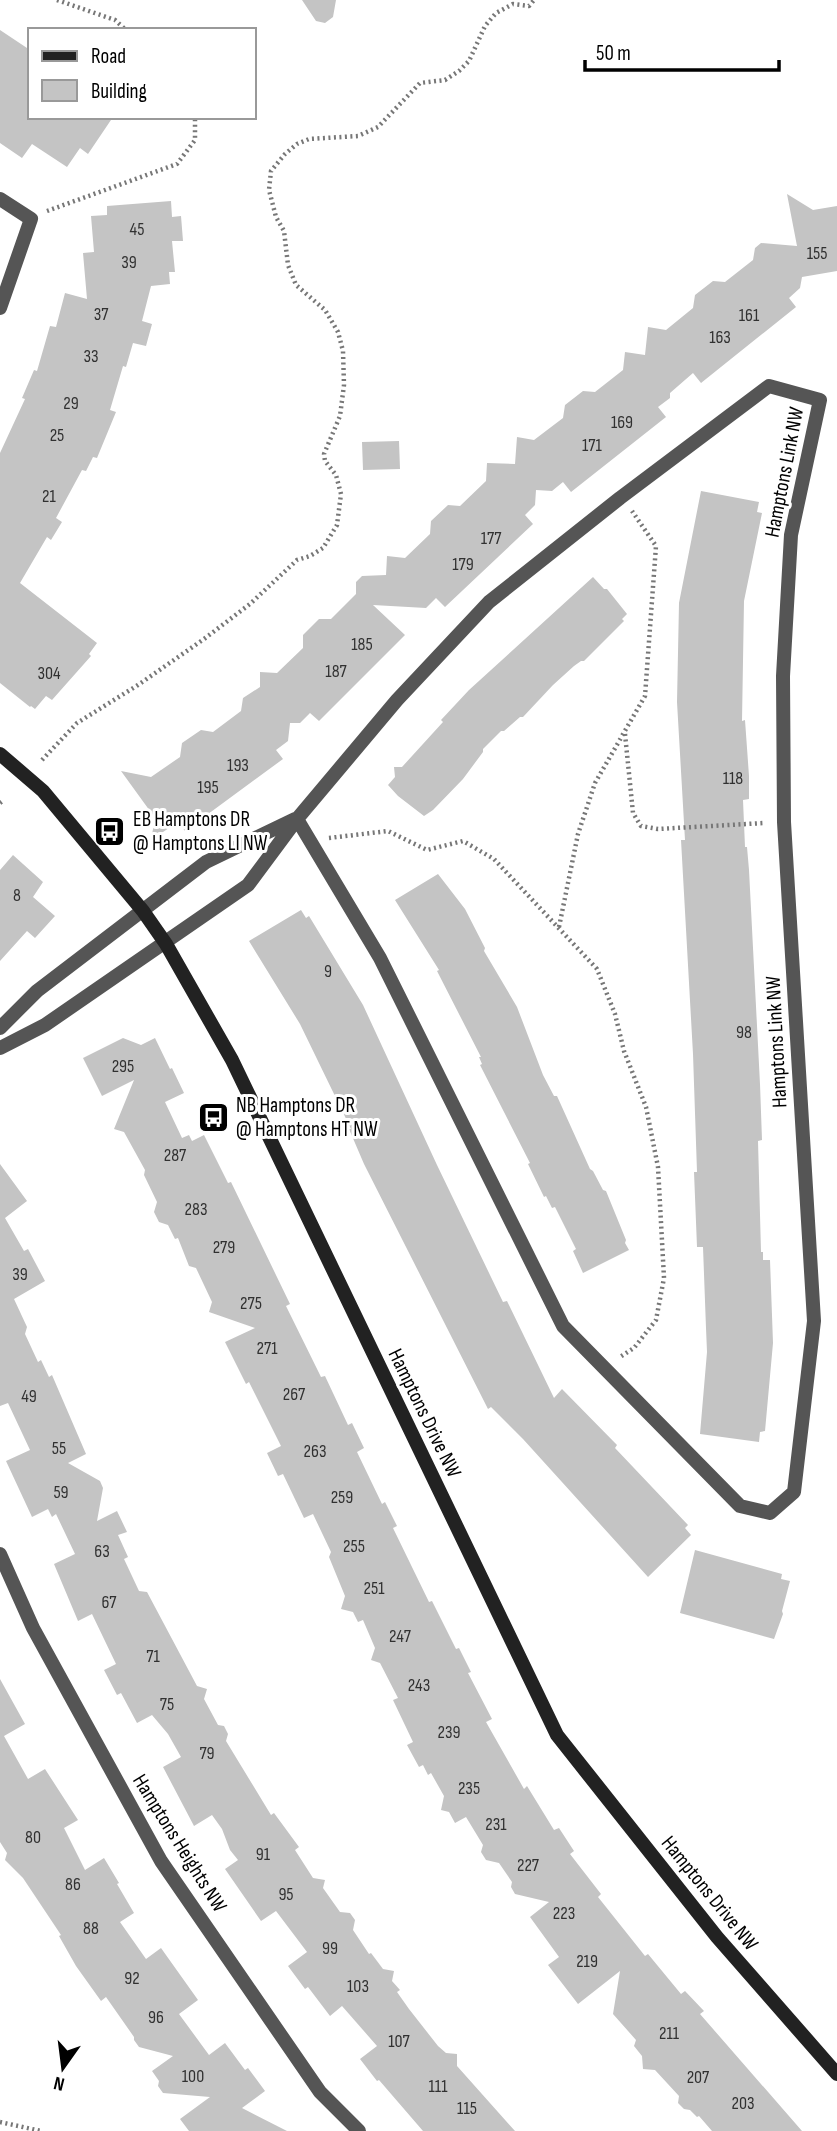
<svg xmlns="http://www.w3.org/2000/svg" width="837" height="2131" viewBox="0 0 837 2131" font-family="'Sofia Sans Condensed',sans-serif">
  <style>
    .building { fill: #c4c4c4 }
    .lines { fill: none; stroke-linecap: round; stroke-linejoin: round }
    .path { stroke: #777; stroke-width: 4.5; stroke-dasharray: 2 3.5; stroke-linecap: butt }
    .street { stroke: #555; stroke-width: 14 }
    .secondary { stroke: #222; stroke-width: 14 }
    .labels { text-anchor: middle; stroke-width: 6; stroke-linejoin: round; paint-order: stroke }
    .number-label { font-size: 18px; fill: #313131 }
    .street-label { font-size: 21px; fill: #000; stroke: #fff }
    .poi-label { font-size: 21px; fill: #000; stroke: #fff; text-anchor: start }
  </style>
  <rect width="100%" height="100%" fill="#fff"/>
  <!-- building -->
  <path class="building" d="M302,0h34l-3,17 -8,6 -9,-2z
    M0,30l30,20v67h83l-25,37 -8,-6 -13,19 -35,-23 -10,14 -22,-15z
    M787,194l26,16 24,-4v65l-35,6 -2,11 -11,10 7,9 -95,76 -8,-10 -23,20v5l-12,9 8,10 -95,75 -8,-10 -11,9 -16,-1 -1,15 -10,10 8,9 -88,83 -9,-9 -10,10 -53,-3 32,30 -86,86 -9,-8 -10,10h-10l-2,18 -12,9 7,9 -98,72 -7,-9 -27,18 4,-22 -34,-47 30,6 29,-20 2,-14 19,-13 12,2 28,-21 2,-13 17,-11v-15l17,1 26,-25v-13l16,-16h12l25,-25v-12l6,-6 24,-1 1,-19 18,2 25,-24 1,-13 17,-16 12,1 26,-25 1,-18 28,1 2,-27 17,3 29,-22 2,-13 18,-14 12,1 28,-22 2,-18 20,3 3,-28 18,3 27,-22 2,-13 18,-14 12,1 28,-22 2,-12 6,-5 36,3z
    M171,201l1,16 9,-1 2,25h-11l3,31h-6l1,12 -19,2 -9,35 10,3 -6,22 -13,-3 -7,24 -3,-1 -13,44 6,2 -19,46 -4,-1 -7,14 -4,-1 -26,48 6,4 -11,18 -4,-3 -27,46 77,60 -8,11 2,2 -39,44 -6,-4 -11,13 -4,-3 -1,1 -30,-24v-230l25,-54 -3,-1 12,-28 3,1 13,-45 6,1 9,-34 22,6 -4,-46 11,-1 -3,-36 16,-1v-9z
    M399,441l1,28 -37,1 -1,-28z
    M701,491l58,11 -2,10 5,1 -18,88 -2,120 3,-1 4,56v23l-6,1 2,47h2l2,23 11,214 2,56 -4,1 3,111h2v8h7l3,83 -8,88 -5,1 -1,10 -59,-8 7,-82 -1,-24 -3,-81h-6l-3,-75h3l-4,-118 -12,-214h4l-8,-138 2,-99z
    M593,577l11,12h3l20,25 -5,5 2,2 -40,40h-3l-7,5 -21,19 -30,32h-3l-16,14h-3l-18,18v3l-20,27 -30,31 -9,6 -26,-20 -10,-11 7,-8 -1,-10h8l41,-45 -2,-2 28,-30z
    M13,855l30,27 -10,15 22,19 -20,22 -8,-7 -27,30v-91z
    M438,874l27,35 20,39 -1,3 33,56 26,68 11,21h3l33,73 3,2 10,19 3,1 20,49 -1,3 4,7 -46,23 -10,-22 3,-2 -21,-42 -3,1 -6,-12 -2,1 -16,-33 2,-1 -50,-98 2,-1 -3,-7h2l-44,-86 2,-1 -44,-70z
    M301,910l5,8 3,-2 54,89 74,160 66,137 4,-1 47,97 8,-9 55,56 -2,3 73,77 -3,3 6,7 -43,42 -125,-138 -32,-32 -3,2 -124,-245 -15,-35h2l-51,-105 -51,-83z
    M123,1038l18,7 14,-7 15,31 2,-1 12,25 -19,9 17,36 7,-3 3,6 12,-6 24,48 3,-1 59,122 -4,2 35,71 4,-1 23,49 4,-2 12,25 -7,4 25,52 3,-2 12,24 -4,2 36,74 3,-1 24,48 3,-1 12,24 -3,1 24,46 -6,3 38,67 3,-3 27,44 5,-2 15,23 -4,3 31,40 -3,3 47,59 3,-2 33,40 4,-3 19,20 -4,3 102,117h-90l-13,-15 -2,1 -7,-7 -6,-1 -6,-6 1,-7 -24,-26 -12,-1 -1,-13 -8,-10 2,-6 -23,-26 7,-43 -42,33 -30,-39 11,-8 -29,-40 19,-15 -34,-8 -4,-7 1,-5 -13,-19 -13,-3 -5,-8 2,-7 -17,-28 -11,6 -6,-11 -8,-2 3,-14 -13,-23 -3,2 -5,-10 -4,2 -12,-22 6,-3 -20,-42 5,-2 -18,-35 -9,-3 4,-12 -12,-28 -5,2 -5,-10 -12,-3 4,-13 -16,-39 2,-5 -18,-38 -9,4 -21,-44 -5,2 -11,-23 14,-7 -32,-64 -3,2 -21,-42 30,-14 -46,-16 3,-10 -16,-34 -7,-2 -11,-28 -3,1 -7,-14 -9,-3 -5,-10 3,-10 -13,-27 1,-5 -21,-38 -10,-3 20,-49 -32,16 -19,-38z
    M0,1164l27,37 -22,17 19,33 4,-2 17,32 -31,18 13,28 -2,7 13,28 3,-2 8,17 3,-2 34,79 -18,9 32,18 3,7 -6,33 20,-10 10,21 -9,3 10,22 -4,2 15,32 8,1 50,94 10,3 -3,10 14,26 6,1 4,8 -2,7 45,74 3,-2 25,34 -4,3 18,28 12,2 -2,8 17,24 10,1 5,7 -2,10 16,24 2,-1 12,16 11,2 -2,10 8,9 -3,2 12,17 29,37 8,7 11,1v12l58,65h-92l-44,-51 -2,1 -17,-22 17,-13 -35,-40 -12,10 -22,-29 -3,2 -17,-23 19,-14 -31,-41 -15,10 -36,-52 13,-9 -8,-10 -8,-21 -10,-14 -18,11 -31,-59 18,-10 -13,-23 -16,-19 -15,8 -16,-30 -4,2 -13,-25 12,-6 -24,-50 -14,7 -24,-57 21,-10 -19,-40 -4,3 -4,-8 -16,8 -26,-56 24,-11 -22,-47 -8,3z
    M695,1550l87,24 -1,5 9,2 -8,30 1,3 -9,25 -94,-26z
    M0,1679l25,45 -21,12 24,43 17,-10 33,51 -14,8 21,42 19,-12 15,25 -2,1 17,29 -14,9 26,37 15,-11 37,52 -19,14 30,41 16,-12 20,27 3,-2 17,23 -23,17 45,23h-98l-9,-12 30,-22 -47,-4 -5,-7 1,-5 -7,-10 21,-15 -34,-9 -5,-7v-3l-28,-40 -5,4 -25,-35 -17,-30 2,-1 -38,-57 -18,-18 2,-7 -7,-11z"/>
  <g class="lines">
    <!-- path -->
    <path class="path" d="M57,0l58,20 11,10
      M47,211l130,-47 18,-24v-23
      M625,734l8,79 8,13 17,3 106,-6
      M42,760l35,-37 61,-38 66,-46 46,-35 47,-44 13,-4 13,-8 14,-23 4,-31 -5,-19 -11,-14 -1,-7 16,-38 4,-31 -1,-34 -5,-19 -13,-22 -29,-25 -8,-20 -4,-34 -8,-14 -7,-27 2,-19 14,-17 12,-10 12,-5 49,-3 20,-9 42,-44 25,-3 14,-9 10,-10 16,-35 11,-13 17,-9 16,2 5,-6
      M0,803l4,-3
      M329,838l59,-7 39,19 36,-9 31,18 103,110 18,45 9,37 22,56 12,60 6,111 -8,42 -22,28 -14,9
      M559,927l19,-93 17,-51 50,-87 11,-150 -24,-35
      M0,2122l41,9"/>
    <!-- street -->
    <path class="street" d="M0,199l31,20 -31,89
      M769,386l51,14 -29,135 -8,141 1,146 30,499 -20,171 -24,21 -30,-7 -177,-180 -183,-368 -83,-139 100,-119 92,-98 131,-104z
      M0,1028l37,-37 169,-129 89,-43
      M0,1048l45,-23 203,-140 49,-66
      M0,1554l33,74 128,233 159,231 39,39"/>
    <!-- secondary -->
    <path class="secondary" d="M0,754l43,37 100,120 23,33 66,116 325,675 160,202 120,137"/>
  </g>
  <!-- icons -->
  <defs>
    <symbol id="bus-square" viewBox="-11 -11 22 22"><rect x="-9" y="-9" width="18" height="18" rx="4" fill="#000" stroke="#fff"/><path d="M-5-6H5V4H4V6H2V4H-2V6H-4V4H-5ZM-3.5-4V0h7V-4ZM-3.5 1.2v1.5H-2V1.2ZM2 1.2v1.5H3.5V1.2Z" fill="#fff"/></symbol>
  </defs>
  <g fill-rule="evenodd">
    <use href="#bus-square" x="92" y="814" width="35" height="35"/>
    <use href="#bus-square" x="196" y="1100" width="35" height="35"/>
  </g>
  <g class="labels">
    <!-- number labels -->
    <g class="number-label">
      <text x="137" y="235">45</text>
      <text x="817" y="259">155</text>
      <text x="129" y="268">39</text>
      <text x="101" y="320">37</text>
      <text x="749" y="321">161</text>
      <text x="720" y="343">163</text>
      <text x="91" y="362">33</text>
      <text x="71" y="409">29</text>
      <text x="622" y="428">169</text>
      <text x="57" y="441">25</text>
      <text x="592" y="451">171</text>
      <text x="49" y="502">21</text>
      <text x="491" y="544">177</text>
      <text x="463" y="570">179</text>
      <text x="362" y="650">185</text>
      <text x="336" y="677">187</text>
      <text x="49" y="679">304</text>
      <text x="238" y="771">193</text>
      <text x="733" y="784">118</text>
      <text x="208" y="793">195</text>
      <text x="17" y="901">8</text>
      <text x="328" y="977">9</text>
      <text x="744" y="1038">98</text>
      <text x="123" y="1072">295</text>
      <text x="175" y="1161">287</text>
      <text x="196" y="1215">283</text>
      <text x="224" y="1253">279</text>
      <text x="20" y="1280">39</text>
      <text x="251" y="1309">275</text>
      <text x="267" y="1354">271</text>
      <text x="294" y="1400">267</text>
      <text x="29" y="1402">49</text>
      <text x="59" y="1454">55</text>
      <text x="315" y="1457">263</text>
      <text x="61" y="1498">59</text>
      <text x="342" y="1503">259</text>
      <text x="354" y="1552">255</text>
      <text x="102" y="1557">63</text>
      <text x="374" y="1594">251</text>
      <text x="109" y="1608">67</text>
      <text x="400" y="1642">247</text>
      <text x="153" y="1662">71</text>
      <text x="419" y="1691">243</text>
      <text x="167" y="1710">75</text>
      <text x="449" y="1738">239</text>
      <text x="207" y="1759">79</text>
      <text x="469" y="1794">235</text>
      <text x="496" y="1830">231</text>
      <text x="33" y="1843">80</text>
      <text x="263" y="1860">91</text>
      <text x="528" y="1871">227</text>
      <text x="73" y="1890">86</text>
      <text x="286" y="1900">95</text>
      <text x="564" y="1919">223</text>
      <text x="91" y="1934">88</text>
      <text x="330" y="1954">99</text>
      <text x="587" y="1967">219</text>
      <text x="132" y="1984">92</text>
      <text x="358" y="1992">103</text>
      <text x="156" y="2023">96</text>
      <text x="669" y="2039">211</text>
      <text x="399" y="2047">107</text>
      <text x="193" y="2082">100</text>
      <text x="698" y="2083">207</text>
      <text x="438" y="2092">111</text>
      <text x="743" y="2109">203</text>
      <text x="467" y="2114">115</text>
    </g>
    <!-- street labels -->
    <g class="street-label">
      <text transform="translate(784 472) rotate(-79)" y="7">Hamptons Link NW</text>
      <text transform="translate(776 1042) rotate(-93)" y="7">Hamptons Link NW</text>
      <text transform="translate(425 1413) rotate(64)" y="7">Hamptons Drive NW</text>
      <text transform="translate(180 1843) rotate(58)" y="7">Hamptons Heights NW</text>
      <text transform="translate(710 1893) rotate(51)" y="7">Hamptons Drive NW</text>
    </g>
    <!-- poi labels -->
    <g class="poi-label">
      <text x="133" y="826">EB Hamptons DR<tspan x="133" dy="24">@ Hamptons LI NW</tspan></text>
      <text x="236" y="1112">NB Hamptons DR<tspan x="236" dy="24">@ Hamptons HT NW</tspan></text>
    </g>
  </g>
  <!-- legend -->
  <rect x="28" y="28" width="228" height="91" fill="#ffffff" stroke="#999999" stroke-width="2"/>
  <rect x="42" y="51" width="35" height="10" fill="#222222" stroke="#999999" stroke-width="2"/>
  <text x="91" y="63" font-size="21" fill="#000000">Road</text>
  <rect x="42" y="80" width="35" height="21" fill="#c4c4c4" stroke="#999999" stroke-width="2"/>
  <text x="91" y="98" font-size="21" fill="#000000">Building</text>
  <!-- north arrow -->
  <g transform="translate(63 2068) rotate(194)" stroke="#ffffff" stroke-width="5" paint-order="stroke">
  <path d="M0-5L12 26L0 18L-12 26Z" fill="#000000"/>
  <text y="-10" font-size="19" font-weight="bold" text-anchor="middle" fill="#000000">N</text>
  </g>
  <!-- scale -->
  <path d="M585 60v10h194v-10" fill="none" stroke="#000000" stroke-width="3.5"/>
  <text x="596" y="60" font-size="21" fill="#000000" stroke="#ffffff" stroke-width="5" paint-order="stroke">50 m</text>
</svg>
